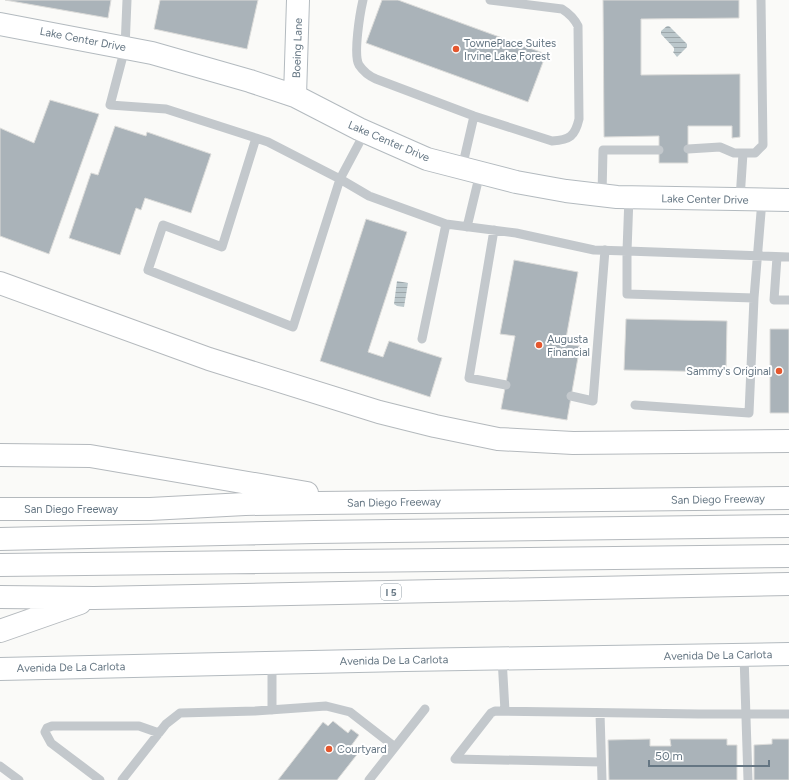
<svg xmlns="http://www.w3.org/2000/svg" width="789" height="780" viewBox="0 0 789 780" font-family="Figtree,sans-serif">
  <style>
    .water { fill: url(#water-rules) }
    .building { fill: #aab3b9; stroke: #dcdcda }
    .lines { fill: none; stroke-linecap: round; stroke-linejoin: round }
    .secondary-casing { stroke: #b3babf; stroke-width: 24 }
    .highway-casing { stroke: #b4b9bd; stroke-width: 24 }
    .lane { stroke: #c3c8cc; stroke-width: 9 }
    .secondary { stroke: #fff; stroke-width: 22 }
    .highway { stroke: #fff; stroke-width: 22 }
    .poi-dot { fill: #e4572e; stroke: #fff; stroke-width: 1.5 }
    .labels { text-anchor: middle; stroke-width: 4; stroke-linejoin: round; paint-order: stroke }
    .shield { fill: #fff; stroke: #939fa8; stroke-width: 1 }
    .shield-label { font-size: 10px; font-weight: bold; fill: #657683 }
    .street-label { font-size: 11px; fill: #657683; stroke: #fff }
    .poi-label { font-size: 11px; fill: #657683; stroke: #fff; text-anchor: start }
  </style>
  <defs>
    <pattern id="water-rules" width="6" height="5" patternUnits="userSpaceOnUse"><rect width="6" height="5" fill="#bbc7cb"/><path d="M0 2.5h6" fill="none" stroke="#9ca6aa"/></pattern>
  </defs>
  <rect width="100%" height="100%" fill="#fafaf8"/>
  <!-- water -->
  <path class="water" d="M667,26h2l18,18v3l-10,10 -4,-5 1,-1v-3l-13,-14v-3z
    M397,281l11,2 -4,24 -7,-1 -3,-2z"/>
  <!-- building -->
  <path class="building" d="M5,0h106l-3,18z
    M160,0h98l-11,49 -93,-20z
    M382,0h16l148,54 -18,48 -162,-59z
    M603,0h136v18l-98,1v56l99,-1v63l-8,1v-12h-44v37h-29v-27l-55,1z
    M50,100l49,14 -50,140 -49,-18v-108l34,15z
    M115,126l31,10 1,-4 64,22 -20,59 -46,-15 -4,12 -5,-2 -16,47 -51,-17 22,-65 7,2z
    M366,219l41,13 -39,120 15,5 6,-16 53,17 -12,39 -110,-36z
    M514,260l64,12 -13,72 15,2 -13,74 -66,-11 14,-73 -15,-2z
    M626,319l101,2 -1,51 -102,-2z
    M770,329h19v84h-19z
    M333,721l15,12 3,-4 8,6 -8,11 8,6 -22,28h-59l45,-58 5,4z
    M650,739v7h21l-1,-7h57v6h10v35h-128l-1,-40z
    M772,739h17v41h-35v-35l18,-1z"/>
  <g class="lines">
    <defs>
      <path id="secondary" d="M0,24l152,29 98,28 45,15 64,33 68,30 89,23 50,9 51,6 172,3
        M295,96l3,-96
        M0,669l405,-9 384,-6"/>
      <path id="highway" d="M0,283l209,76 170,53 56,14 63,13 75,4 216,-2
        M0,455l90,1 217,37
        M0,509h150l95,-5 73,-1 471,-5
        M0,539l315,-7 474,-6
        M0,565l789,-9
        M0,597l94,1 695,-14
        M0,631l80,-28"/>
    </defs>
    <!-- secondary casing -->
    <use href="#secondary" class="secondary-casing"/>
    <!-- highway casing -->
    <use href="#highway" class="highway-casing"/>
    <!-- lane -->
    <path class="lane" d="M127,0l-2,48 -15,57 56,4 90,29 12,4 72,37 -47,148 -145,-57 15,-45 59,22 34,-109
      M363,0c-3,13 -10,55 -4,65 4,6 10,11 17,14l98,37 78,25c18,-1 23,-5 27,-22l-1,-93c-4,-8 -8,-12 -16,-17l-72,-9
      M365,132l-25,47 29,17 77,28
      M688,149l32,-2 14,6h21l8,-8 -2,-145
      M462,168l12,-52
      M602,195l1,-45h56
      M740,199l3,-46
      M762,200l-8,98 -127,-4v-43l162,6
      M467,227l13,-54
      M494,230l-25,148 37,7
      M777,257l-3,43h15
      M422,339l24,-115 70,9 78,17 33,1 2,-54
      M571,396l22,5 12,-151
      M635,405l114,8 5,-115
      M744,655l4,125
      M502,658l3,53
      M272,663v47
      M600,713l2,67
      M455,759l36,-46 4,-2 204,3h90
      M455,759l146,3
      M0,766l19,14
      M100,780l-49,-37 -6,-11 2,-4 5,-2h87l20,7
      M122,780l44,-56 14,-11 75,-2 71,-5 24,6 45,35
      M369,780l56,-71"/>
    <!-- secondary -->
    <use href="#secondary" class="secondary"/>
    <!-- highway -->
    <use href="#highway" class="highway"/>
  </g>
  <!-- markers -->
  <g class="poi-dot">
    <circle cx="456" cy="49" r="4"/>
    <circle cx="539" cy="345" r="4"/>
    <circle cx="779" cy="371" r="4"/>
    <circle cx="329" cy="749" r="4"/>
  </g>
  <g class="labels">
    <!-- shield labels -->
    <rect class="shield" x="381" y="584" width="20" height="16" rx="3"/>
    <g class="shield-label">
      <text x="391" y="596">I 5</text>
    </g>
    <!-- street labels -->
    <g class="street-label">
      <text transform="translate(83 39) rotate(11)" y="4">Lake Center Drive</text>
      <text transform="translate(297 48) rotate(-88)" y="4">Boeing Lane</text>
      <text transform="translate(389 141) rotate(23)" y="4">Lake Center Drive</text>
      <text transform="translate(705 199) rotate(1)" y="4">Lake Center Drive</text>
      <text transform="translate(718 499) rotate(-1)" y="4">San Diego Freeway</text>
      <text transform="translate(394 502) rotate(-1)" y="4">San Diego Freeway</text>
      <text x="71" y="513">San Diego Freeway</text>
      <text transform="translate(718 655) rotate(-1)" y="4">Avenida De La Carlota</text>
      <text transform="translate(394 660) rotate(-1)" y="4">Avenida De La Carlota</text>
      <text transform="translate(71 667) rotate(-1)" y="4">Avenida De La Carlota</text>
    </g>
    <!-- poi labels -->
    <g class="poi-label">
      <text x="464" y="47">TownePlace Suites<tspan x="464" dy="13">Irvine Lake Forest</tspan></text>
      <text x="547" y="343">Augusta<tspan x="547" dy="13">Financial</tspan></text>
      <text x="771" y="375" text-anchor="end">Sammy's Original</text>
      <text x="337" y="753">Courtyard</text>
    </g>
  </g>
  <!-- scale -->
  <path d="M649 760v6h120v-6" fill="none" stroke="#657683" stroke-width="2"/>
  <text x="655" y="760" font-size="12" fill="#657683" stroke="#ffffff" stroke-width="3" paint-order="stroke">50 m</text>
</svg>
